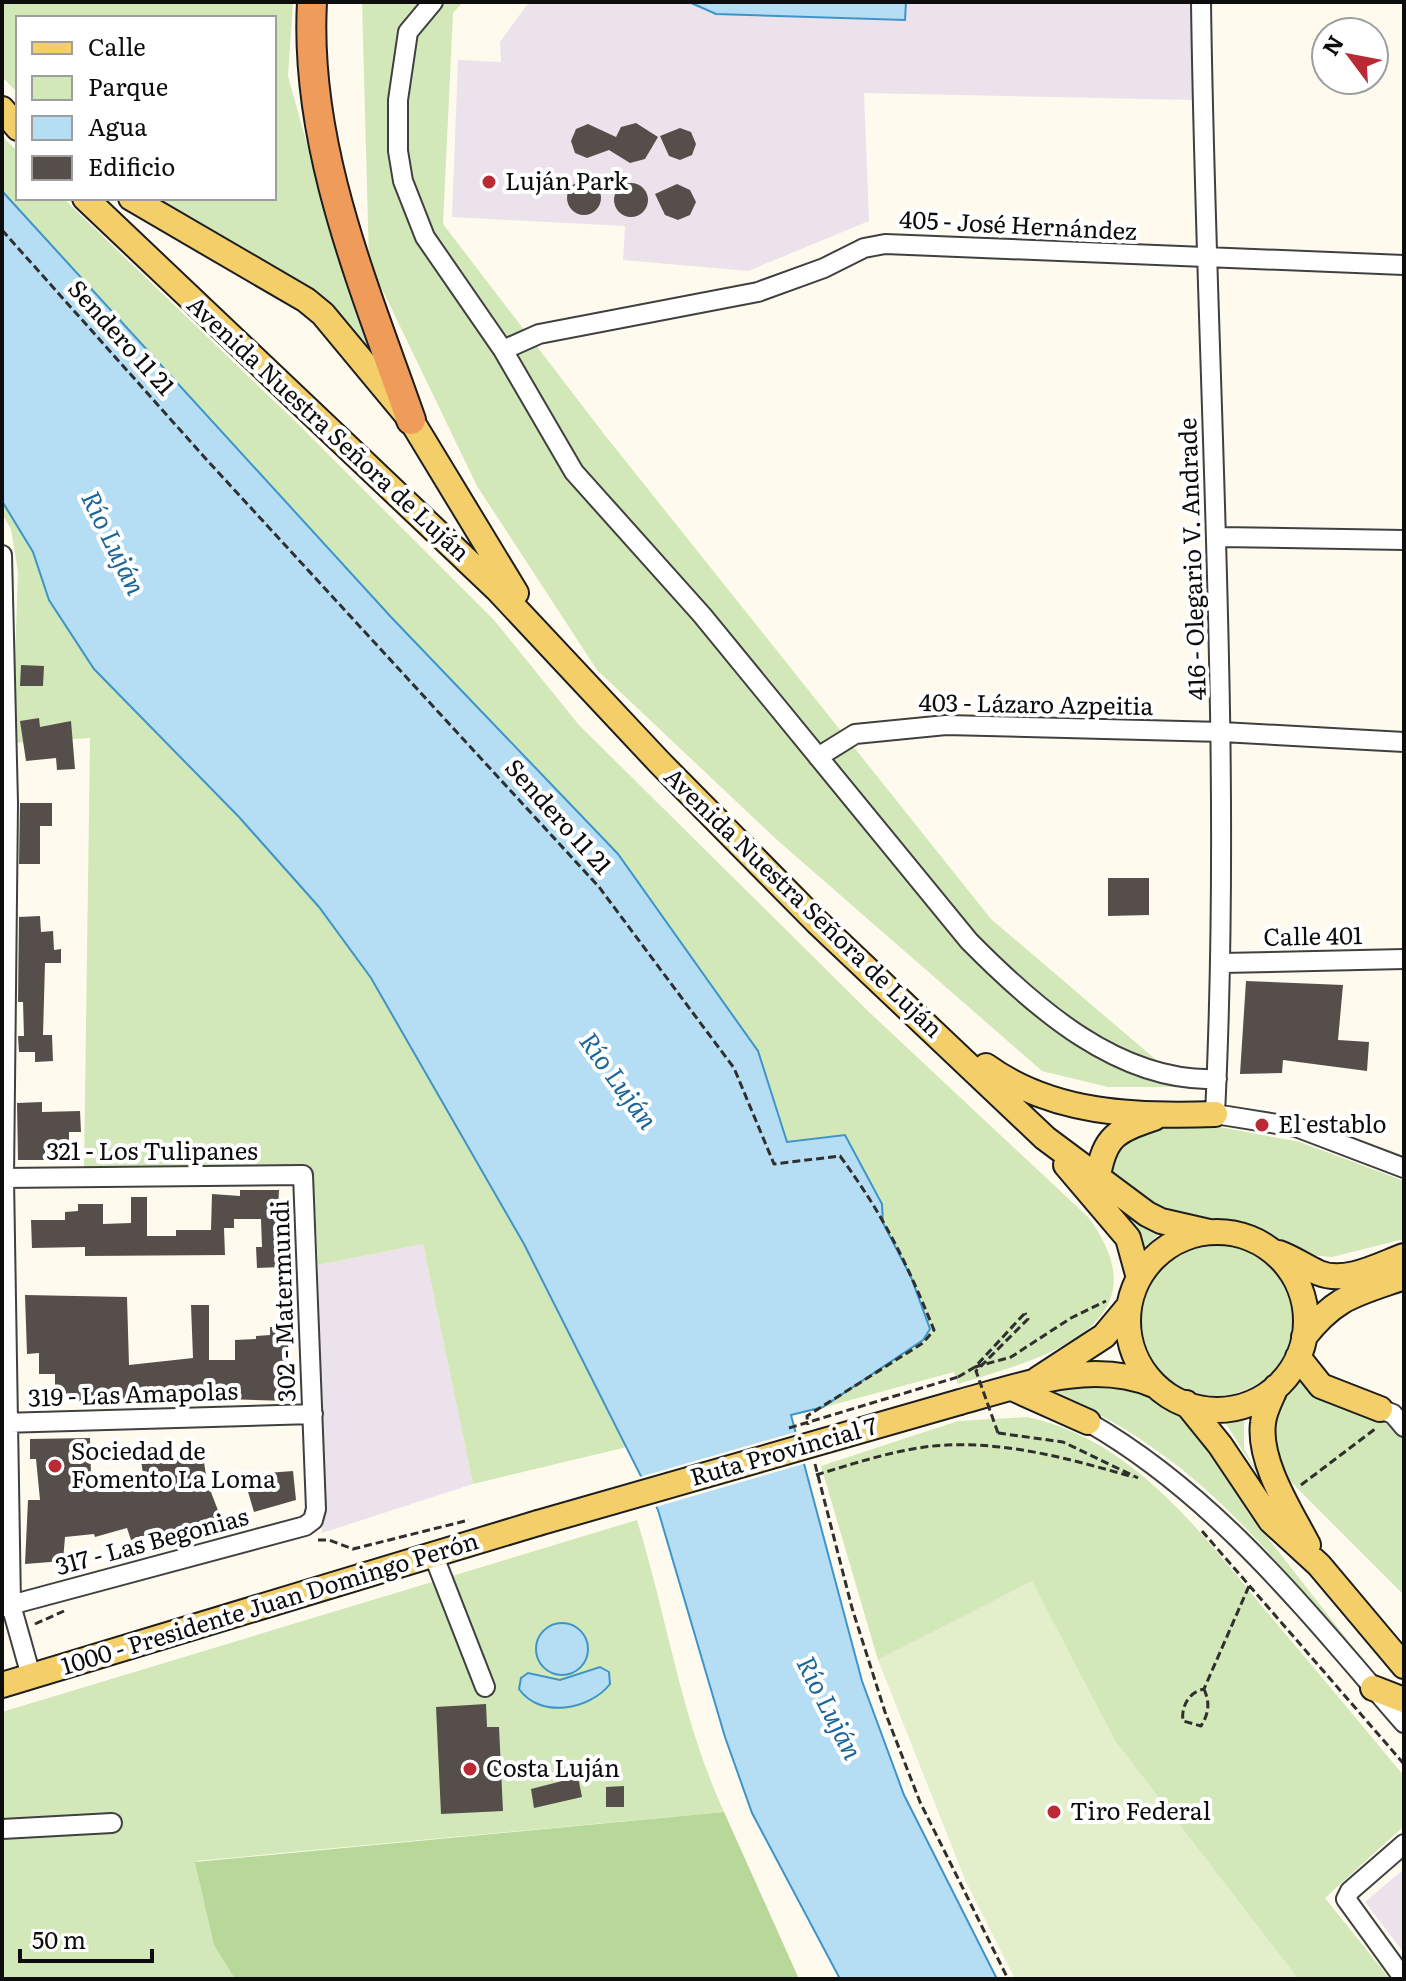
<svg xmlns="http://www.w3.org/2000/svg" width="1406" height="1981" viewBox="0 0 1406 1981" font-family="Literata,serif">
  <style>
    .industrial { fill: #ebe2ec }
    .green { fill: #d2e8b9 }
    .forest { fill: #b7d899 }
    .pitch { fill: #e3efcb }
    .water { fill: #b5def4; stroke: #3e94c9; stroke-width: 2 }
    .pier { fill: #fefbee }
    .building { fill: #564e4a }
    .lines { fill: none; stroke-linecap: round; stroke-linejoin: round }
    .minor-casing { stroke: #404040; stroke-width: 22 }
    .major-casing { stroke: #1e1e1e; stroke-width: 28 }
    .highway-casing { stroke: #1e1e1e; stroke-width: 32 }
    .path { stroke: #2f2f2f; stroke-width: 3; stroke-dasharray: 8 4; stroke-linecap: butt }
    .minor { stroke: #fff; stroke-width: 18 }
    .major { stroke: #f4cf69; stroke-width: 24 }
    .highway { stroke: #ef9c5b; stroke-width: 28 }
    .major-bridge-casing { stroke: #1e1e1e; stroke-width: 28; stroke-linecap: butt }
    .path-bridge { stroke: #2f2f2f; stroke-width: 3; stroke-dasharray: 8 4; stroke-linecap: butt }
    .major-bridge { stroke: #f4cf69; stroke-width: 24 }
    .poi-dot { fill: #b92a34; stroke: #fff; stroke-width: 3 }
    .labels { text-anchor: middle; stroke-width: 8; stroke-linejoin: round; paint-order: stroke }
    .poi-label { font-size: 24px; fill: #0d0d0d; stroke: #fff; text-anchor: start }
    .street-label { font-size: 24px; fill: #0d0d0d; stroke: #fff }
    .water-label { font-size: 26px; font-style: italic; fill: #1b669b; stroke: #fff }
  </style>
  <rect width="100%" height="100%" fill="#fefbee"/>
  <!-- industrial -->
  <path class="industrial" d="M529,2h664l2,98 -331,-7 5,128 -121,50 -125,-11 2,-34 -173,-9 6,-157 43,2 -1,-20z
    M423,1244l50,240 -151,49 -4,-268z
    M1404,1869v84l-39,-51z"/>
  <!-- green -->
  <path class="green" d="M2,2h291l-5,74 47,169 41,118 -53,-55 -175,-110h126v-180h-256v75l-16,-16z
    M362,2h101l-10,11 -10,211 161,210 387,485 197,168h-80l-66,-16 -266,-232 -179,-169 -120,-184 -108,-224z
    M2,136l16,16v46h45l237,228 194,194 85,105 290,287 219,205c82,110 -51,143 -130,167l-4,-12 -155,42 -12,-94 -785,-1045z
    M2,465l321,409 350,562 -200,48 -50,-240 -105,21 -5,-95 -229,-2 6,-430 -78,5 6,-171 -7,-43 -9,-15z
    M1193,1122l107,20 104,39v58l-72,18 -26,-2 -64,-34 -53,-4 -38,-8 -42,-35 -2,-23 27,-22z
    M1101,1188l59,44 -15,17 -17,-33z
    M1136 1317a79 79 0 1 1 158 0a79 79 0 1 1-158 0Z
    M1299,1369l94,54 11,14v158l-128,-128 -3,-60z
    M1089,1379l43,5 55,39 29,36 33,55 115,147 14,23c-100,-122 -179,-233 -332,-294z
    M1244,1414v35l31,54 -53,-86z
    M1027,1417c109,23 177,120 244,200 45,53 89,106 133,159v50l-79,72 65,81h-92l-183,-238 -83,-159 -154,78 -57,-194 137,-45z
    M637,1520c30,97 44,198 87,292l-528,49 18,83 21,35h-233v-267z"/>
  <!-- forest -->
  <path class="forest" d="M724,1812l75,167h-564l-21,-34 -19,-83z"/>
  <!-- pitch -->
  <path class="pitch" d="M1032,1581l83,160 183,238h-283l-49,-97 -88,-222z"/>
  <!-- water -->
  <path class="water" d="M689,2h217l-1,18 -189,-6z
    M2,191l389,426 227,237 140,197 29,91 58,-7 37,69 1,19 28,54 19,52 -7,11 -100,67 -32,8 71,266 42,114 93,184h-157l-88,-166 -27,-76 -67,-227 -134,-266 -153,-266 -52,-71 -80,-90 -145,-148 -45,-69 -16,-48 -31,-51z
    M536 1649a26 26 0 1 1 52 0a26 26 0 1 1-52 0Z
    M600,1667l9,5 1,12c-20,26 -70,35 -91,5l2,-11 7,-5 32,7z"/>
  <!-- pier -->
  <path class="pier" d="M799,1431l8,32 -155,45 -16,-30z"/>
  <!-- building -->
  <path class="building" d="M636,123l22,14 -13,22 -15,4 -21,-13 -22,8 -12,-5 -4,-12 5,-12 12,-5 28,13 5,-10z
    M680,128l11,4 5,12 -4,11 -12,5 -11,-4 -9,-20z
    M567 198a17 17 0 1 1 34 0a17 17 0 1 1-34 0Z
    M614 200a17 17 0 1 1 34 0a17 17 0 1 1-34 0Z
    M677,184l13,6 6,12 -6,13 -12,5 -13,-5 -10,-21z
    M21,665l23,1 -1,20h-23z
    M39,718l1,9 31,-6 4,48 -18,1 -1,-12 -30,3 -6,-40z
    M20,803h32v23h-12v38h-21z
    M1108,878h41v37l-41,1z
    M40,916l1,16 12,-1 1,19 7,-1v14h-16l-2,72h9l1,26 -18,1v-10h-16l-1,-16h6l-1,-34h-5l1,-85z
    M1246,981l97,4 -5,55 31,2 -2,29 -84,-11 -1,13 -42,1z
    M42,1102v10l38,-1 1,21h-12v8l-24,2v18h-27l-1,-57z
    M240,1190h39l-3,57h5l1,20 -25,1 -1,-21h6l-1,-28h-27v9h-10l1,27 -140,1v-9l-53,1 -1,-28h34v-8l13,-1v-7h25v20l28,-1v-26h16v39h29v-6h35l1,-36 28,2z
    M25,1295l102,2 2,68 64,-7 -2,-53h18v55h26v-20l21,-1v-3l14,-1v-8h18l1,74 -97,-3v-9l-40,1v10l-23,3 -74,-2v-27h-16v-21l-12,1z
    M90,1438l1,38 21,-4 2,20 31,-7 -5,-30 15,-2 -1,-5 15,-2 2,12 31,-9 5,33 14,36 -59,21 -4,-8 -27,9 -4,-12 -32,9 -1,-3 -29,3 -2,24 -38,3 3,-64h12l-4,-41h-6v-20z
    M293,1471l3,29 -42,12 -11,-37z
    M486,1704l1,23h12l4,84 -62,3 -5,-107z
    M578,1777l4,20 -48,11 -3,-19z
    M624,1786v21h-18v-20z"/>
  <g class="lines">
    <defs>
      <path id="minor" d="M433,2l-25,30 -10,68v51l5,30 22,56 78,113 71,122 128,143 267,326c65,66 150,142 248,138
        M1201,2c5,371 32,741 14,1112l81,13 108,41
        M503,350l36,-16 219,-42 66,-24 40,-20 21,-4 519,21
        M1218,537l186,3
        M2,555l6,248 -4,375 7,427 20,71
        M818,757l37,-23 91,-9 276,7 182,10
        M1222,963l182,-4
        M2,1178l301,-3 13,334 -3,11 -8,6 -302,81
        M1380,1409l13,5 11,13
        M1088,1422c129,74 219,190 316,301
        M2,1423l311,-9
        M433,1554l52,133
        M2,1829l110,-6
        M1404,1979l-58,-80 4,-8 54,-47"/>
      <path id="major" d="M2,109l16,19
        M85,198l412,391 163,174 157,159 228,216 102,76 14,7 48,11
        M131,198l175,102 17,14 88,106 105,173
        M986,1066c66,48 150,51 229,48
        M1066,1165l62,73 11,40
        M1098,1176c7,-40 18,-45 56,-58
        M1128 1321a89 89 0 1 1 178 0a89 89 0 1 1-178 0Z
        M1279,1253c14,5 26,14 40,20 27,11 60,-8 85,-17
        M1304,1337c32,-41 52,-43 100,-60
        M1298,1357l23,29 59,23
        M1038,1379l66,-43 25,-30
        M1276,1387c-5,12 -12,24 -13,36 -5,39 28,89 45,122
        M1012,1388l76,34
        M960,1402c62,-17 133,-43 194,-17
        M1186,1403l34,42 51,76 48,44 85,101
        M2,1685l536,-162
        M1373,1688l31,12"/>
      <path id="highway" d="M312,2c-8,144 52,284 99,418"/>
    </defs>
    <!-- minor casing -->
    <use href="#minor" class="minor-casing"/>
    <!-- major casing -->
    <use href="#major" class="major-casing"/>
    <!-- highway casing -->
    <use href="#highway" class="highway-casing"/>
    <!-- path -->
    <path class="path" d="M2,230l204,229 393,428 135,181 40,96 66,-8c44,60 66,105 94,174l-11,13 -116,73 1,9
      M975,1367l36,-10 60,-39 35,-17
      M958,1377l17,-10 50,-54
      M998,1433l65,9 75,36
      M815,1464l37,144 33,104 35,90 88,177
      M816,1475c43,-13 87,-28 131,-30 63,-3 127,15 186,32
      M1301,1485l74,-56
      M1202,1531l202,233
      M318,1540h11l24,9 116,-29
      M35,1624l29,-13
      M1204,1689c6,14 5,24 -3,37l-18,-5c-2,-15 6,-29 21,-32l45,-103"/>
    <!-- minor -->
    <use href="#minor" class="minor"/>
    <!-- major -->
    <use href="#major" class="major"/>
    <!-- highway -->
    <use href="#highway" class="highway"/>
    <defs>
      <path id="major-bridge" d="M538,1523l422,-121"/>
    </defs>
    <!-- major-bridge casing -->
    <use href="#major-bridge" class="major-bridge-casing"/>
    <!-- path-bridge -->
    <path class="path-bridge" d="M789,1428l169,-51
      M998,1433l-22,-62 52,-52 -3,-6"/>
    <!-- major-bridge -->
    <use href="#major-bridge" class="major-bridge"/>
  </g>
  <!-- markers -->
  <g class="poi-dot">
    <circle cx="489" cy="182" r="8"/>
    <circle cx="1262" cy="1125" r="8"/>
    <circle cx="55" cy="1466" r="8"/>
    <circle cx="470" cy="1769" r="8"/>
    <circle cx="1054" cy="1812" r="8"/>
  </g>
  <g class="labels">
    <!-- poi labels -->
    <g class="poi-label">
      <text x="505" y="190">Luján Park</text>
      <text x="1278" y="1133">El establo</text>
      <text x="71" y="1460">Sociedad de<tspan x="71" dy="28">Fomento La Loma</tspan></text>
      <text x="486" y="1777">Costa Luján</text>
      <text x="1070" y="1820">Tiro Federal</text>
    </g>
    <!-- street labels -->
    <g class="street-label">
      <text transform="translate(1018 226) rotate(3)" y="8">405 - José Hernández</text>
      <text transform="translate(121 338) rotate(48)" y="8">Sendero 11 21</text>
      <text transform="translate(328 429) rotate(43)" y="8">Avenida Nuestra Señora de Luján</text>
      <text transform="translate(1193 559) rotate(-92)" y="8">416 - Olegario V. Andrade</text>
      <text transform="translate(1036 705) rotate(1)" y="8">403 - Lázaro Azpeitia</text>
      <text transform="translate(558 817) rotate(48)" y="8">Sendero 11 21</text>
      <text transform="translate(803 903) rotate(44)" y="8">Avenida Nuestra Señora de Luján</text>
      <text transform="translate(1313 937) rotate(-1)" y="8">Calle 401</text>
      <text x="152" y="1160">321 - Los Tulipanes</text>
      <text transform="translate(284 1301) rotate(-92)" y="8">302 - Matermundi</text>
      <text transform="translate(133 1395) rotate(-2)" y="8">319 - Las Amapolas</text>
      <text transform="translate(784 1452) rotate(-16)" y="8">Ruta Provincial 7</text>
      <text transform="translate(152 1542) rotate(-15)" y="8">317 - Las Begonias</text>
      <text transform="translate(270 1604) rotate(-17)" y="8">1000 - Presidente Juan Domingo Perón</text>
    </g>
    <!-- water labels -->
    <g class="water-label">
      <text transform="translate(113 543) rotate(64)" y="9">Río Luján</text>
      <text transform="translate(618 1081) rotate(54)" y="9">Río Luján</text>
      <text transform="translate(829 1708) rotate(63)" y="9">Río Luján</text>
    </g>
  </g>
  <!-- border -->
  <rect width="1406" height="1981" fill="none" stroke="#0d0d0d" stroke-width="8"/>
  <!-- legend -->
  <rect x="16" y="16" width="260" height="184" fill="#ffffff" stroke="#9e9e9e" stroke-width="2"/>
  <rect x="32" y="42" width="40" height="12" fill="#f4cf69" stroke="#9e9e9e" stroke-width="2"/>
  <text x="88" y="56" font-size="24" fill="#0d0d0d">Calle</text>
  <rect x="32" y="76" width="40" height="24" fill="#d2e8b9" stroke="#9e9e9e" stroke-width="2"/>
  <text x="88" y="96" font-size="24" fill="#0d0d0d">Parque</text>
  <rect x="32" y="116" width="40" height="24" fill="#b5def4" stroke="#9e9e9e" stroke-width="2"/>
  <text x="88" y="136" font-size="24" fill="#0d0d0d">Agua</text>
  <rect x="32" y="156" width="40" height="24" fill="#564e4a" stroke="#9e9e9e" stroke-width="2"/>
  <text x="88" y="176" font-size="24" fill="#0d0d0d">Edificio</text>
  <!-- north arrow -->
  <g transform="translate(1350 56) rotate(302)"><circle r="38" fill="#ffffff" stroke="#9e9e9e" stroke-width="2"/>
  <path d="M0-6L14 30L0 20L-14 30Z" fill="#b92a34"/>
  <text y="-12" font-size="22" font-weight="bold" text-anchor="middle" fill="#0d0d0d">N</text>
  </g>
  <!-- scale -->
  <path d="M20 1949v12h132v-12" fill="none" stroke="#0d0d0d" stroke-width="4"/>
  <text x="32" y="1949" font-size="24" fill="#0d0d0d" stroke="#ffffff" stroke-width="6" paint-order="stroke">50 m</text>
</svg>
